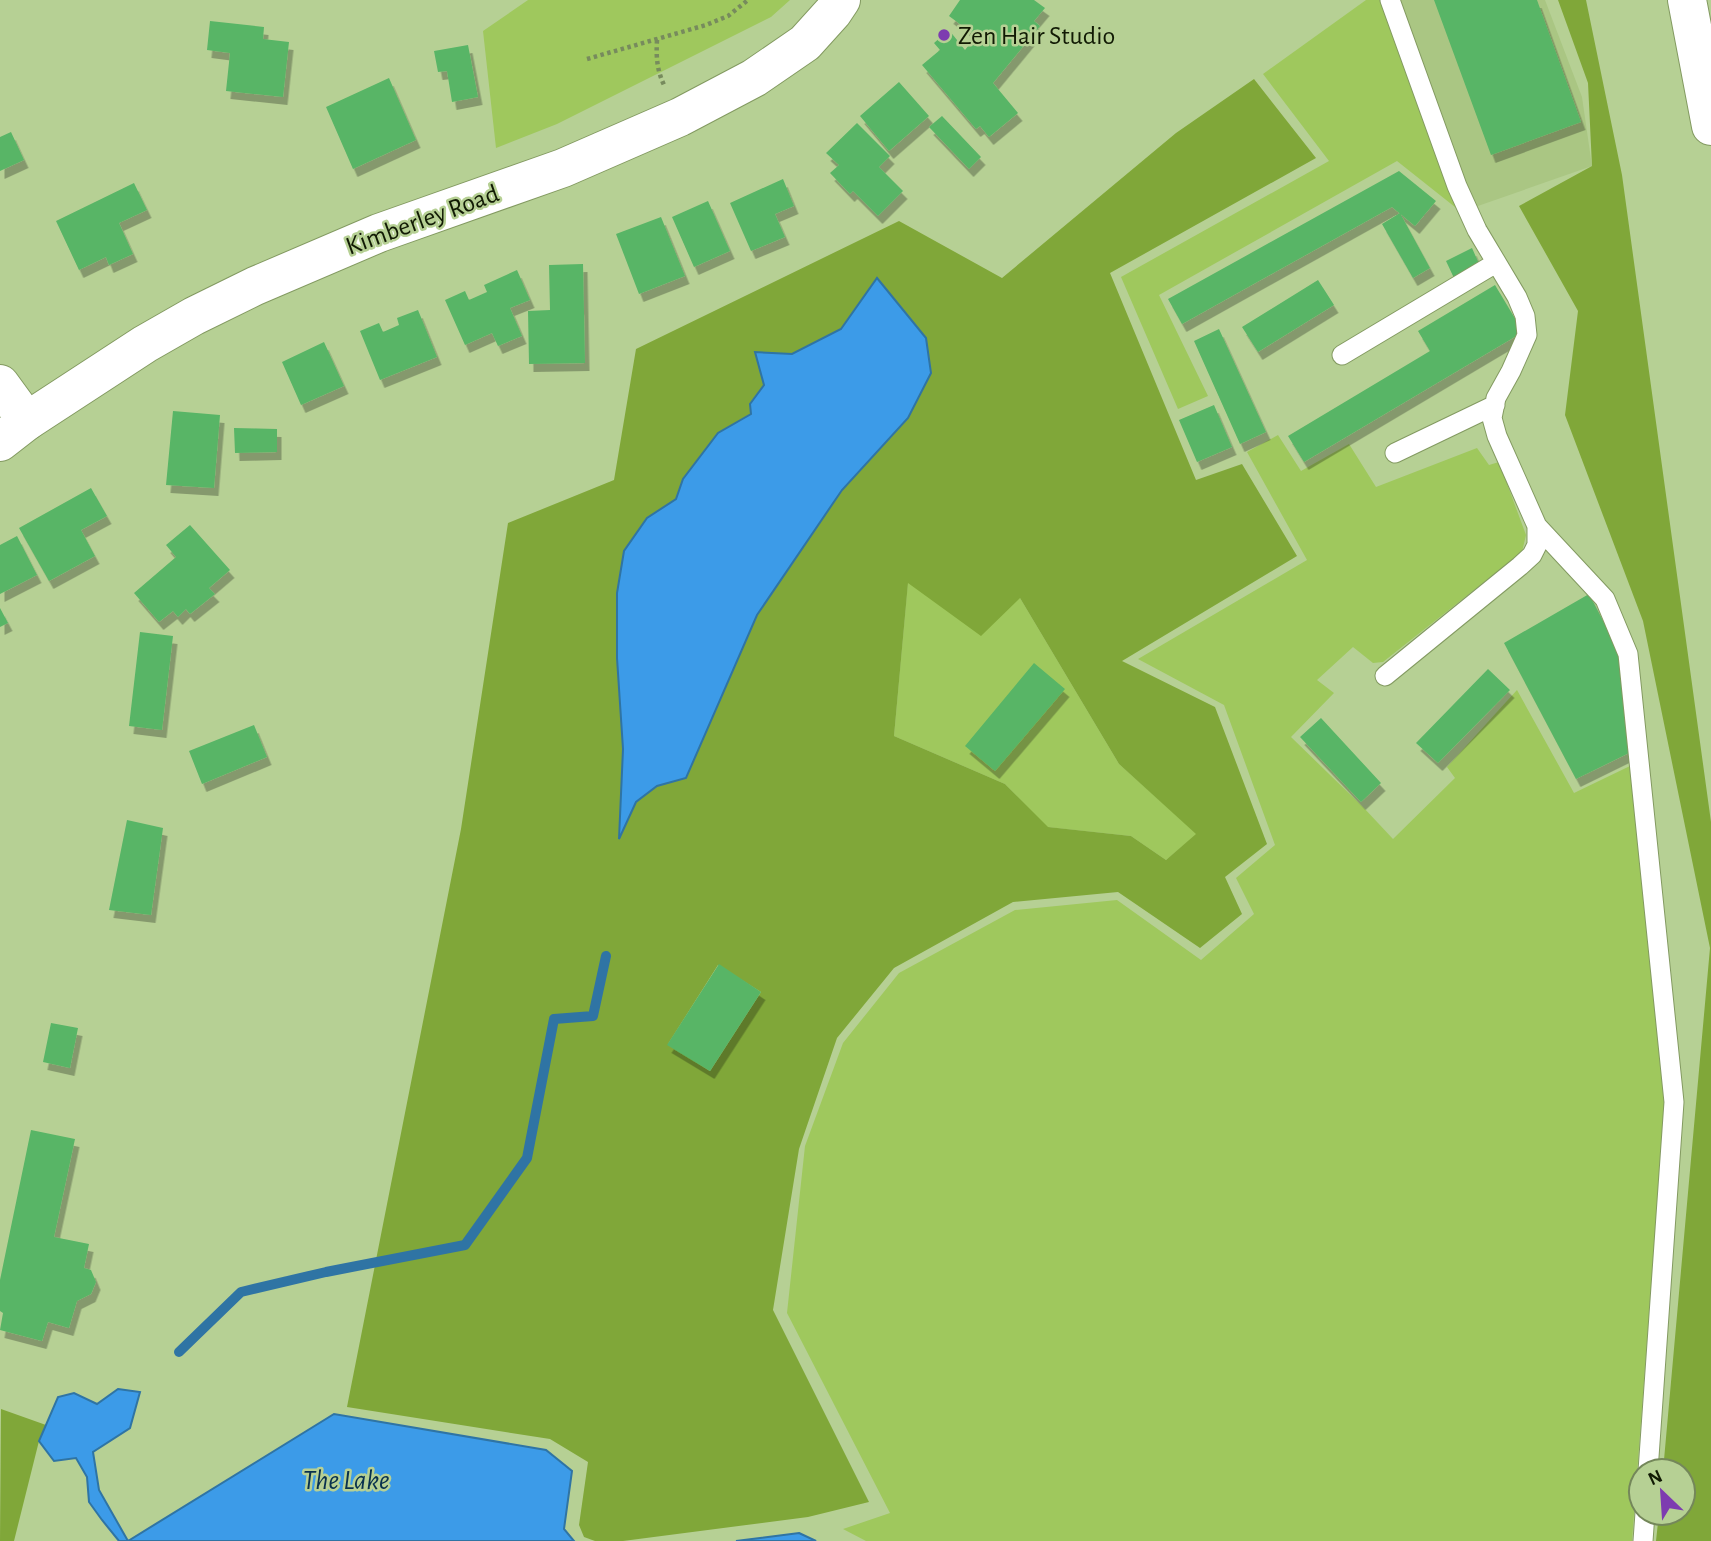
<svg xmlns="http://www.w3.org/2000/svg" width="1711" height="1541" viewBox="0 0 1711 1541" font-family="'Alegreya Sans',sans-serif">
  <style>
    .built { fill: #aac683 }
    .green { fill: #9fc85d }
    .forest { fill: #80a739; fill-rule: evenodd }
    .water { fill: #3c9be8; stroke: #2f74a4; stroke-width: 2 }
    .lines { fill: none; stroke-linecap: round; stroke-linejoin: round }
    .stream { stroke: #2f74a4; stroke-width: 10 }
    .building { fill: #58b566; filter: url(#shadow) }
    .lane-casing { stroke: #839a61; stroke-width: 21 }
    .street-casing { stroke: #839a61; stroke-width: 40 }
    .secondary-casing { stroke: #839a61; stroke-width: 40 }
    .highway-casing { stroke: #839a61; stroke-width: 40 }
    .path { stroke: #778b5d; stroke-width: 4.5; stroke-dasharray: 3.5 3.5; stroke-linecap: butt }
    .lane { stroke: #fff; stroke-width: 19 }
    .street { stroke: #fff; stroke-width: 38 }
    .secondary { stroke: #fff; stroke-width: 38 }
    .highway { stroke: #fff; stroke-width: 38 }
    .poi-dot { fill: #7d3cb0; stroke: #b6d094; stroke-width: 2.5 }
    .labels { text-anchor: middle; stroke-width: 5; stroke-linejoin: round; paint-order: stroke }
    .poi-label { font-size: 26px; fill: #111a04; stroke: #b6d094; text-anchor: start }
    .street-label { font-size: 26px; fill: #111a04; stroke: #b6d094 }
    .water-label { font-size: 28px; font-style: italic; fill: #08304e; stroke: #b6d094 }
  </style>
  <defs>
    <filter id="shadow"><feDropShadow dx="4.5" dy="8" stdDeviation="0" flood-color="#0004"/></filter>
  </defs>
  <rect width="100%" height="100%" fill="#b6d094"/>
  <!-- built -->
  <path class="built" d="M1393,0h152l37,97 10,69 -117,41z"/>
  <!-- green -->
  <path class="green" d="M528,0h262l-19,17 -214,107 -61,24 -13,-117z
    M1366,0h16l78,211 -63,-50 -238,134 49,101 -30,13 -57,-132 208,-116 -66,-87z
    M1278,435l23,36 48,-27 27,43 101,-39 12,17 10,-3 27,73 -4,17 -139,110 -10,1 -20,-16 -36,33 17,13 -43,44 72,70 30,32 62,-61 -8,-11 70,-77 57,103 56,-27 35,335 -33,440h-766l-23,-12 47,-16 -103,-200 18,-167 38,-103 56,-70 116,-63 102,-10 84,60 53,-46 -18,-36 39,-33 -51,-140 -86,-46 169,-99 -60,-108z
    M908,582l112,16 99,166 78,70 -31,26 -35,-24 -84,-9 -42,-43 -111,-48z"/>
  <!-- forest -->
  <path class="forest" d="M1558,0h28l36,175 89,647v719h-55l3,-28h24v-42h-20l47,-523 -67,-327 -78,-206 13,-104 -59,-105 73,-40 -4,-83z
    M1254,79l62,79 -206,115 86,207 46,-16 55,92 -175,105 93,46 52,137 -42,33 17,37 -42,34 -82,-56 -105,10 -119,66 -57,70 -38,111 -26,161 96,192 -61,15 -185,24h-28l-11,-4 -5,-12 9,-63 -38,-23 -203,-32 114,-578 47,-306 106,-43 22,-131 263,-128 103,57 174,-145zM877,278l54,95 -23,45 -66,72 -85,125 -71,163 -29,8 -21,16 -16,35 3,-88 -6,-91v-65l7,-42 23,-33 29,-19 7,-20 35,-46 33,-19 -1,-11 14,-18 -9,-32 37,1 49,-25zM908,583l73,53 39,-38 99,166 77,70 -30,26 -35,-24 -83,-9 -43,-43 -111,-48zM718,965l43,27 -51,79 -42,-27z
    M1,1409l45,16 -7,16 -25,100h-14z"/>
  <!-- water -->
  <path class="water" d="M877,278l49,60 5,35 -23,45 -66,72 -85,125 -71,163 -29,8 -21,16 -17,37 4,-90 -6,-91v-65l7,-42 23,-33 29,-19 7,-20 35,-46 33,-19 -1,-10 14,-19 -9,-33 37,2 49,-25z
    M118,1389l22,3 -10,36 -37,24 6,38 29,51 206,-127 212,36 26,21 -8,58 10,12h-455l-17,-21 -13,-18 -2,-25 -11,-19 -22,3 -15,-20 19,-44 16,-4 23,11z
    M799,1533l17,8h-80z"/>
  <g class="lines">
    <!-- stream -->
    <path class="stream" d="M179,1352l62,-60 85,-20 139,-27 62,-87 27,-139 39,-3 13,-60"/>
  </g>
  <!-- building -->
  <path class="building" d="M960,0h74l11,8 -11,13 6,5 -47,57 25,30 -29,24 -9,-11 -4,3 -54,-64 18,-15 -6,-7 15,-13 16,20 11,-14 -27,-20z
    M1434,0h103l44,122 -90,33z
    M210,21l54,6 -1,12 26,3 -6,55 -57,-6 4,-38 -23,-3z
    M468,45l10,52 -26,5 -5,-31 -9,1 -4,-21z
    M389,78l27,62 -63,29 -27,-62z
    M899,82l30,34 -40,35 -29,-35z
    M942,116l39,41 -12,12 -40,-42z
    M857,123l33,33 -11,11 24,24 -25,25 -25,-25 -3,3 -20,-21 9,-8 -13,-12z
    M11,132l13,28 -24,11v-34z
    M1399,171l37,30 -21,25 -23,-19 -210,117 -14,-25z
    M783,179l11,27 -19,8 10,23 -34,14 -21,-48z
    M134,183l13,27 -28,13 14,31 -24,11 -3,-8 -27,13 -23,-49z
    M708,201l22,50 -36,16 -22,-50z
    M1400,213l30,55 -17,10 -31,-54z
    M661,217l24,59 -46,18 -23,-60z
    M1472,248l8,18 -26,12 -8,-17z
    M583,264l2,99 -56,1 -1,-53 22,-1 -1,-45z
    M517,270l13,30 -20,8 12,28 -24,10 -6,-13 -27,12 -20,-45 20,-9 4,9 18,-8 -3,-7z
    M1318,280l16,25 -76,47 -16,-25z
    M1495,285l28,47 -219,130 -16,-26 142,-85 -12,-20z
    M418,310l19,47 -57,23 -20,-49 19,-8 4,9 16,-7 -2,-7z
    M1219,329l47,103 -26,12 -46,-103z
    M324,342l20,44 -43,19 -19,-43z
    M1214,405l18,42 -35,15 -18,-42z
    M173,411l47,4 -6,73 -48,-3z
    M234,428l43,1v23l-42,1z
    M91,488l16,28 -26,14 14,26 -46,25 -30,-53z
    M190,525l40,45 -21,18 6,6 -25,20 -4,-5 -8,8 -5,-6 -14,11 -25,-29 42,-36 -10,-12z
    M17,536l20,39 -37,19v-49z
    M1589,594l33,63 9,95 -55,27 -72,-136z
    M0,608l8,15 -8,4z
    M140,632l33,4 -11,94 -33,-4z
    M1034,663l31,26 -70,82 -30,-25z
    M1488,669l22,21 -72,73 -22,-20z
    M1321,718l60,65 -20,19 -61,-65z
    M254,725l13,32 -65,27 -13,-33z
    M127,820l36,8 -12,87 -42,-5z
    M719,964l42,28 -51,79 -43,-26z
    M51,1023l27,5 -8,40 -27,-6z
    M31,1130l44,9 -21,98 35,7 -5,24 7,2 5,12 -5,12 -14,7 -8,27 -21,-6 -6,19 -42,-11 3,-17 -3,-2v-31z"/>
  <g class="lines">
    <defs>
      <path id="lane" d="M1342,355l154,-92
        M1395,453l100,-48
        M1537,526l68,73 23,55 46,448 -26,369
        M1385,676l135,-110 12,-11 5,-10v-19l-40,-90 -5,-18 4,-20 15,-27 16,-36 -2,-19 -8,-19 -40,-67 -20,-44 -67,-186
        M1643,1541l2,-28"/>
      <path id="street" d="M0,384l27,37"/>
      <path id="secondary" d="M0,442l27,-21 118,-77 49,-28 61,-30 124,-53 184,-65 117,-51 74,-39 51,-35 28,-31 8,-12"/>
      <path id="highway" d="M1687,0l24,126"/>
    </defs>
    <!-- lane casing -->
    <use href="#lane" class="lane-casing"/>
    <!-- street casing -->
    <use href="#street" class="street-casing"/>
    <!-- secondary casing -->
    <use href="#secondary" class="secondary-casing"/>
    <!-- highway casing -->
    <use href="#highway" class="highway-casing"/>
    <!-- path -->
    <path class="path" d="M657,40c-1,18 0,31 8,47
      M587,59l119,-34 22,-9 20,-16"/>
    <!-- lane -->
    <use href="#lane" class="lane"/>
    <!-- street -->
    <use href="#street" class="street"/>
    <!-- secondary -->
    <use href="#secondary" class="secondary"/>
    <!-- highway -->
    <use href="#highway" class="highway"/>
  </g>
  <!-- markers -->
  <circle class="poi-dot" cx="944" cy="35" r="7"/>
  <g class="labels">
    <!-- poi labels -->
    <g class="poi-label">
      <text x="958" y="44">Zen Hair Studio</text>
    </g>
    <!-- street labels -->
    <g class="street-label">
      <text transform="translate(422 219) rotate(-20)" y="9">Kimberley Road</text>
    </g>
    <!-- water labels -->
    <g class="water-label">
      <text x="346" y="1489">The Lake</text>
    </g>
  </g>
  <!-- north arrow -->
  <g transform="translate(1662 1492) rotate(335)"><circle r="33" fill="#b6d094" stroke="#74875a" stroke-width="2"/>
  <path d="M0-5L12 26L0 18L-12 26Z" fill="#7d3cb0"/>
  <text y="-10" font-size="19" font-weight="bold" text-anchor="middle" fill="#111a04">N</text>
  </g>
</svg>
